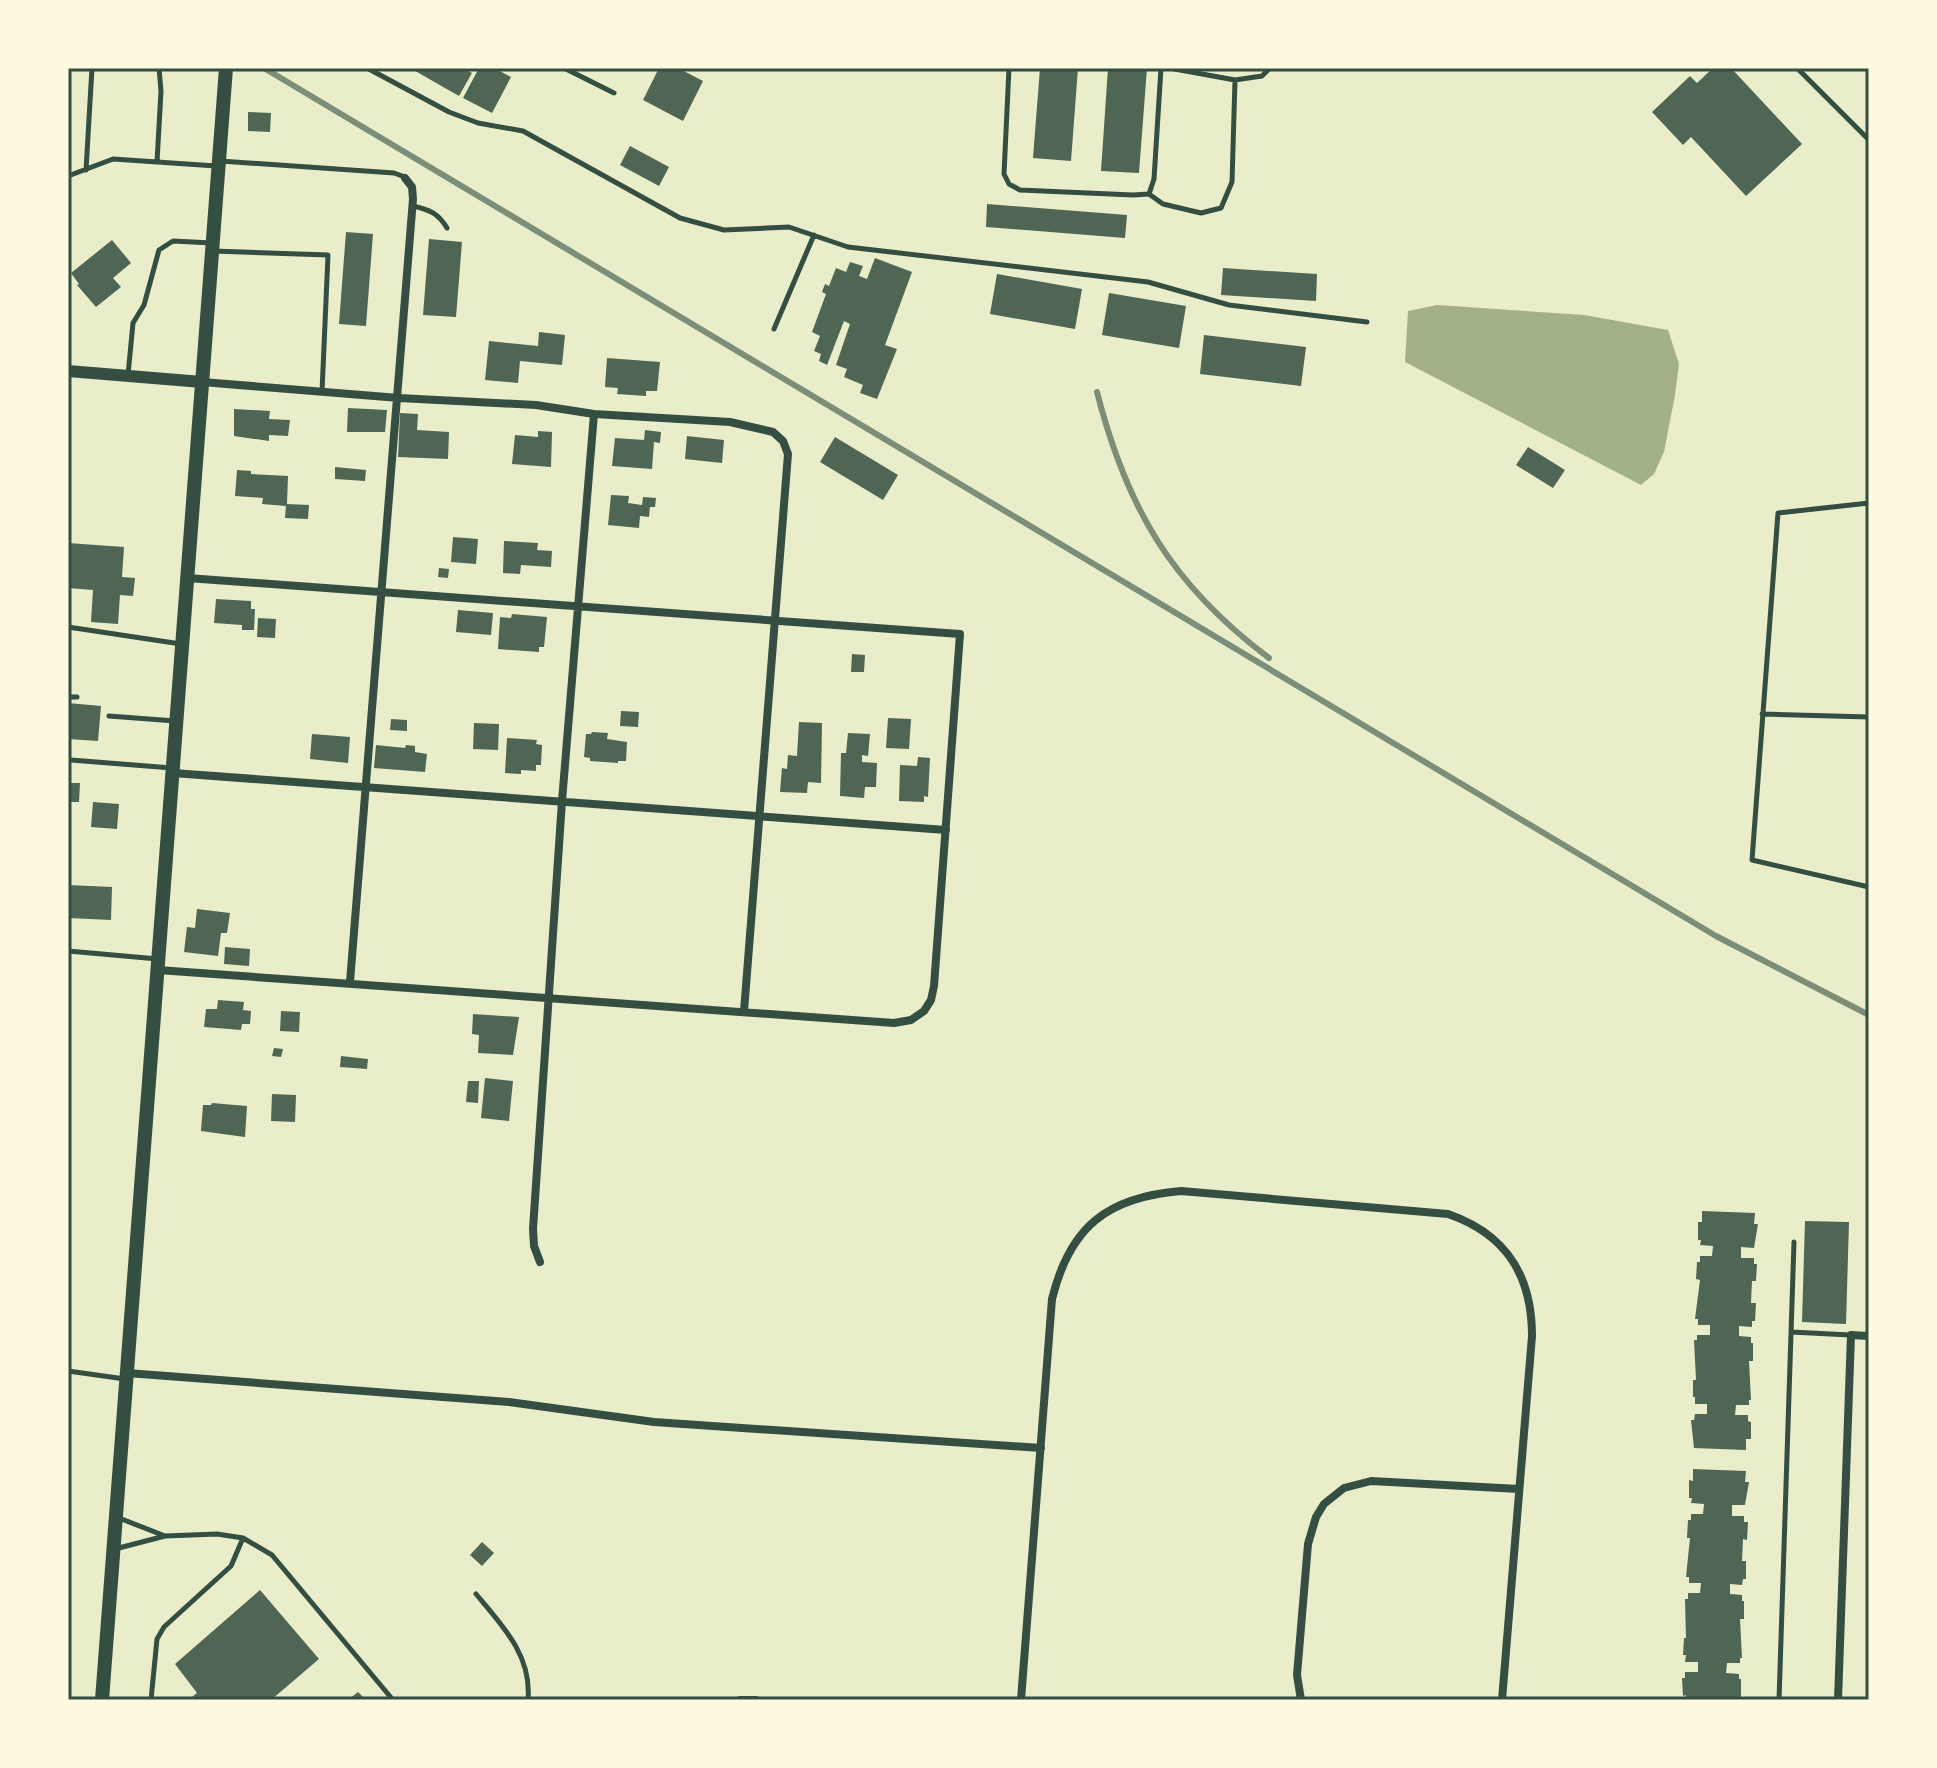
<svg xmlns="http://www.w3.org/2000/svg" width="1937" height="1768" viewBox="0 0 1937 1768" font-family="'Open Sans',sans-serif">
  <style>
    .water { fill: #a3b18a }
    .building { fill: #4f6655 }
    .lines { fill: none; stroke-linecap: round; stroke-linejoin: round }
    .service { stroke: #344e41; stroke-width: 5 }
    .minor { stroke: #344e41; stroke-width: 8 }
    .tertiary { stroke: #344e41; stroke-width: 12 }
    .secondary { stroke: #344e41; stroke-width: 14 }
    .rail { stroke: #7c8e77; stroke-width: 6 }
    .neatline { fill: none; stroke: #344e41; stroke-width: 3 }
  </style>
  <rect width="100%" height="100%" fill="#e9edc9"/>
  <!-- water -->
  <path class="water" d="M1437,305l147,10 84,15 11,34 -4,31 -11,57 -10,22 -13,11 -236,-123 3,-51z"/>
  <!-- building -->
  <path class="building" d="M410,68h53l9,5 -13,23z
    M479,68h15l17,9 -19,36 -29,-15z
    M659,68h19l25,13 -20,40 -40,-21z
    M1040,68h38l-7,93 -38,-3z
    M1108,68h39l-8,105 -38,-2z
    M1713,68h18l71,76 -56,52 -55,-59 -8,8 -31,-33 38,-36 7,7z
    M248,112l23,1 -1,19 -22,-1z
    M630,146l39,21 -10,19 -39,-21z
    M987,204l140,11 -2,23 -139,-11z
    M346,232l27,2 -7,92 -27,-2z
    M429,239l33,3 -6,75 -33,-2z
    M112,240l19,23 -18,15 8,9 -25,20 -19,-22 2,-1 -8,-11z
    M875,258l37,14 -27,73 12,4 -20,50 -17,-6 3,-8 -19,-8 3,-8 -11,-4 14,-41 -6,-3 -17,44 -8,-4 2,-7 -7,-3 6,-15 -8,-4 14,-38 -4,-2 3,-8 4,2 7,-18 10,4 4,-10 13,4 -4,10 8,3z
    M1223,268l94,6 -1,27 -95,-6z
    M997,274l85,15 -7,40 -85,-15z
    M1109,293l77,13 -7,42 -77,-13z
    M539,332l26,3 -3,30 -42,-4 -2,22 -33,-3 4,-39 49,5z
    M1204,335l102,12 -5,39 -101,-12z
    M607,358l53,4 -3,29h-11v5l-29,-2 1,-6 -13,-1z
    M348,408l39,2 -2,22h-38z
    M234,409l36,2 -1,8 21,1 -2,16 -19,-1v6l-35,-5z
    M400,413l18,1 -1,16 32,2 -1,27 -50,-2z
    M645,430l16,2 -1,11 -6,-1 -2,27 -40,-3 3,-28 29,2z
    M538,431l14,1 -1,35 -39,-3 3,-29 23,2z
    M687,436l37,4 -2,23 -37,-4z
    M835,437l63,38 -15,25 -63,-38z
    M1528,447l37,23 -12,18 -37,-23z
    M335,467l31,3 -1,11 -30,-2z
    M237,470l14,1v3l37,2 -1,28 22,1 -1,14 -23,-1 1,-12 -24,-2 1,-6 -28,-2z
    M611,495l18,1 -1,7 14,2 1,-8 13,1 -1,9h-5l-1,10 -9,-1 -1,12 -31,-3z
    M453,537l25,2 -2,25 -25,-2z
    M504,541l34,2 -1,7 15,1 -1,16 -30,-2 -1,9 -17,-1z
    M68,543l56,4 -2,30 13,1 -2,18 -13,-1 -2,29 -27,-2 2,-32 -25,-2z
    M439,568l10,1 -1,9 -10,-1z
    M216,599l35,2v8h4l-1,21h-12v-5l-28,-2z
    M458,610l35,3 -2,22 -35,-3z
    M512,614l35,3 -3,30h-5v5l-41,-3 2,-32 11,1z
    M258,618l18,1 -1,19 -18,-1z
    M852,654l13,1 -1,17h-13z
    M68,703l33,3 -3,35 -30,-2z
    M621,711l18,1 -1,15 -18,-1z
    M888,718l23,1 -2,30 -23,-1z
    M391,719l16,1v11l-17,-1z
    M799,722l23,1 -1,60 -13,-1 -1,11 -27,-1 2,-24 5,1 1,-14 9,1z
    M474,723l25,1 -1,26 -25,-1z
    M592,732l16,1 -1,6 20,3 -1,19h-8v2l-28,-2v-3l-6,-1 2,-23h5z
    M848,733l22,1 -2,22 -6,-1v7l15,1 -1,24h-11l-1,11 -24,-2 1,-43h5z
    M312,734l38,3 -2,26 -38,-4z
    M507,738l30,2 -1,4 6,1 -1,20h-5v6l-15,-1v4l-16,-1z
    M376,745l29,3 1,-3 9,1v6l12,2 -2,18 -51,-4z
    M918,757l12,1 -2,39 -4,-1v6l-25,-1 1,-36 17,1z
    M68,783h12l-1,19h-11z
    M93,802l26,2 -2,25 -26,-2z
    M68,885l44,2 -1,33 -43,-2z
    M197,909l33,4 -3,20h-6l-3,23 -34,-4 3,-25 8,1z
    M225,947l25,2 -1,17 -25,-2z
    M218,1000l26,2 -1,8 8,1 -1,13h-8l-1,6 -37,-3 2,-18h11z
    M281,1011l19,1 -1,20 -19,-1z
    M473,1014l46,3 -6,38 -35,-2 1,-18 -7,-1z
    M274,1048l9,1 -2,8 -9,-1z
    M341,1056l27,3 -1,10 -27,-2z
    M485,1078l28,3 -4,40 -28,-3z
    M468,1081h11l-1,22 -12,-1z
    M272,1094l24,1 -1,27 -24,-1z
    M212,1103l35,3 -2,31 -44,-6 2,-26h8z
    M1702,1211l53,2 -1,11h4l-4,24 -13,-1v11h13v6h3l-1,17h-4l-1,22h5l-1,18h-3v6l-13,-1v10l12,1v6h2v18h-4l2,39h-2v5h-13l-1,10h13v6l3,1v17h-5v11l-52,-2 -3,-28h3l1,-6h12v-10h-12v-7h-2v-17h3l-2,-40h3v-5h13v-10h-12v-6h-3l5,-39 -4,-1 1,-17h3v-6h12l1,-10 -13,-1 1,-5h-3v-18h4z
    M1805,1221l44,1 -3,102 -44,-2z
    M1693,1469l53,2 -1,11h4l-4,23h-13v11h12v6h4l-1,18 -4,-1 -1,22h4v18h-3l-1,6 -12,-1v10l12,1v6h2v18h-4l2,39h-2v5h-13l-1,10 13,1v5h2v18h-4v3h-52l1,-5 -3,1 -1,-18h3v-6h13v-10h-13l1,-7h-3l1,-17h2l-1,-39h3v-6h12l1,-10h-12v-6h-3l4,-39h-3l1,-18h3v-6h12l1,-10 -13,-1 1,-5h-3v-18l4,1z
    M482,1542l12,11 -12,13 -12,-11z
    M260,1590l59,69 -48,41h-83l9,-7 -22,-29z
    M358,1692l8,8h-18z"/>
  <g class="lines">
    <!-- service -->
    <path class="service" d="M367,68l82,44 29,11 45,8 157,87 44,12 65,-3 59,20 300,35 81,23 138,17
      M564,68l50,25
      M1009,68l-5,106 5,10 11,6 113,5 16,-1 5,-15 7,-111
      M1797,68l72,72
      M1235,80l27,-4 8,-8
      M220,161l174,12 11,4
      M157,162l4,-71 -2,-23
      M86,170l6,-102
      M68,176l45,-17 103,7
      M1149,194l14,10 38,9 20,-5 11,-26 3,-102 -66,-12
      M413,206c17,4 25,7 34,22
      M213,251l115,4 -6,137
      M774,329l40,-94
      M128,375l5,-52 11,-18 15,-55 14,-9 39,2
      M1869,503l-91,10 -26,347 117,27
      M68,627l113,17
      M68,697h9
      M1762,714l107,3
      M109,716l66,5
      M71,760l101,8
      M68,951l90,8
      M1791,1332l59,3
      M68,1371l57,8
      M165,1536l52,-2 26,4 29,17 121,145
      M115,1549l50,-13 -46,-18
      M476,1594c27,32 56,62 52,106
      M151,1700l6,-61 7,-12 67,-61 12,-28
      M1779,1700l15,-458"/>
    <!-- minor -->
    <path class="minor" d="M202,382l197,16 137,7 58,9 136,8 43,10 10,9 5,13 -44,557
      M173,773l773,57
      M158,970l736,53 17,-3 13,-9 7,-11 3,-14 26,-352 -773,-56
      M350,982l63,-783 -1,-12 -7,-9
      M540,1262l-6,-16 -1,-17 29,-428 32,-387
      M127,1373l382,29 145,20 387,26
      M740,1700h16
      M1021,1700l31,-401c18,-73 56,-102 129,-108l267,23c58,20 84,61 84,122l-30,364
      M1301,1700l-4,-25 11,-131 8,-27 8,-13 20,-16 27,-7 148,8
      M1838,1700l13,-365 18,1"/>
    <!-- tertiary -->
    <path class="tertiary" d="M68,371l134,11"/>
    <!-- secondary -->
    <path class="secondary" d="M102,1700l124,-1632"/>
    <!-- rail -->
    <path class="rail" d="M264,68l1452,868 153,79
      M1097,392c30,117 75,193 172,266"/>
  </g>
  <!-- border -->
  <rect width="1937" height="1768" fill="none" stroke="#fefae0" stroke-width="140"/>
  <rect x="70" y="70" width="1797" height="1628" class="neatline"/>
</svg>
